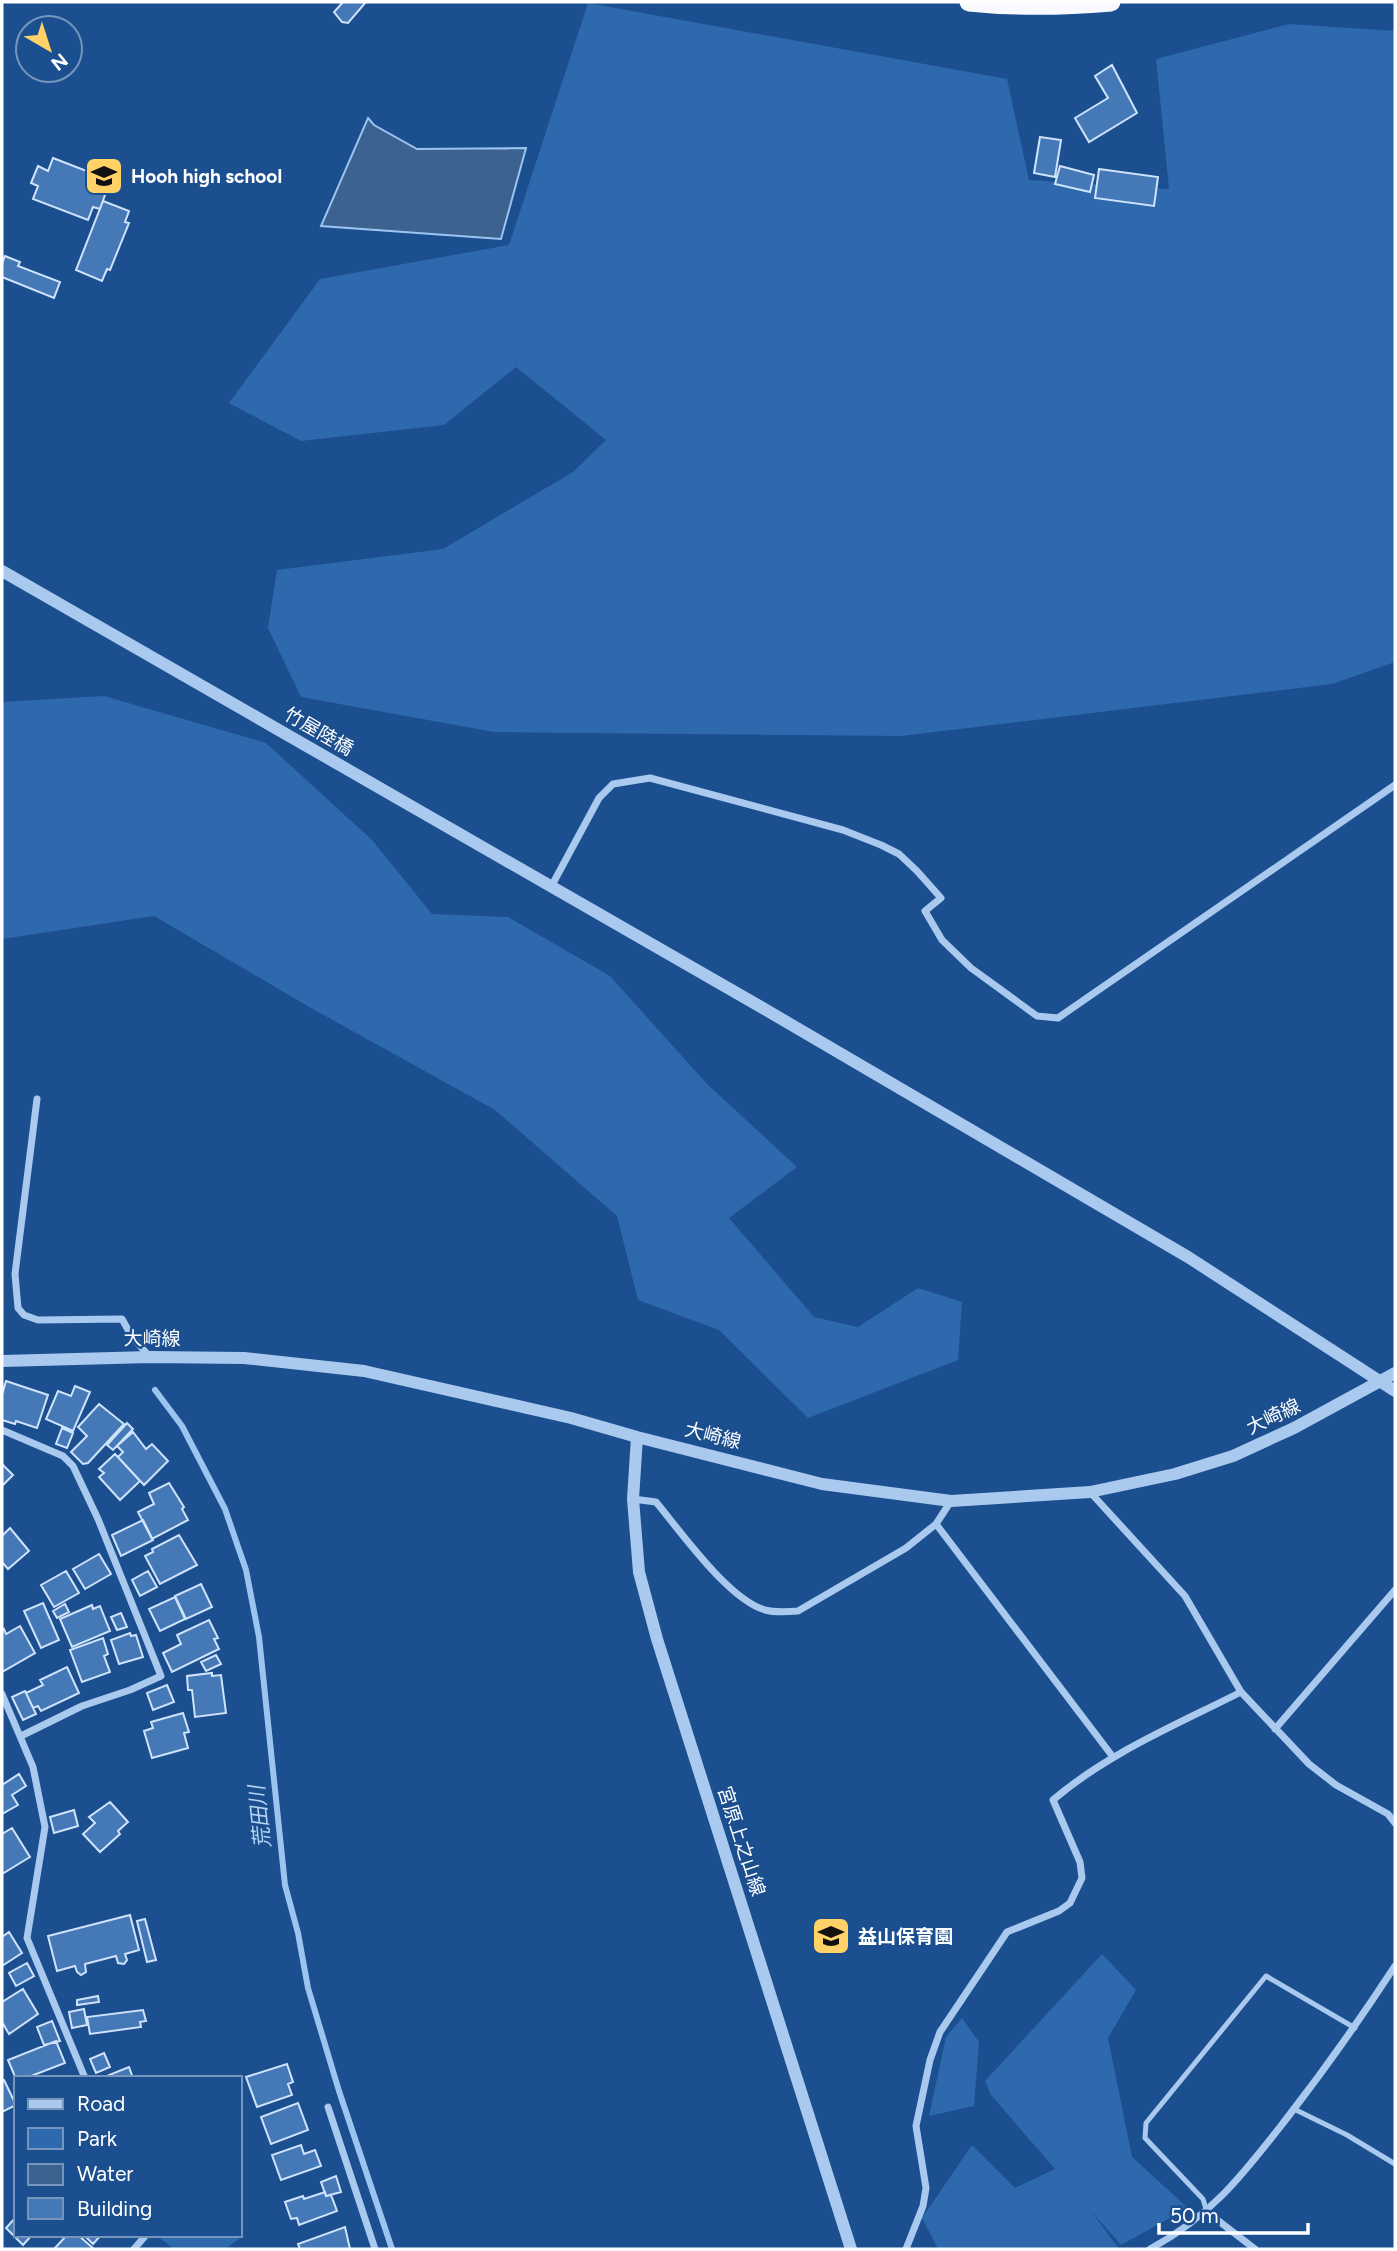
<svg xmlns="http://www.w3.org/2000/svg" width="1397" height="2251" viewBox="0 0 1397 2251" font-family="Figtree,'Noto Sans JP',sans-serif">
  <style>
    .green { fill: #2e69ad }
    .water { fill: #3c6290; stroke: #9cc4f0; stroke-width: 2 }
    .lines { fill: none; stroke-linecap: round; stroke-linejoin: round }
    .stream { stroke: #9cc4f0; stroke-width: 6 }
    .building { fill: #4478b7; stroke: #cfe3fa; stroke-width: 2 }
    .service { stroke: #a9c9ee; stroke-width: 5 }
    .minor { stroke: #a9c9ee; stroke-width: 7 }
    .tertiary { stroke: #a9c9ee; stroke-width: 12 }
    .trunk { stroke: #f8faff; stroke-width: 19 }
    .labels { text-anchor: middle; stroke-width: 5; stroke-linejoin: round; paint-order: stroke }
    .poi-label { font-size: 19px; font-weight: bold; fill: #fff; stroke: #1b4f8f; text-anchor: start }
    .street-label { font-size: 19px; fill: #fff; stroke: #1b4f8f }
    .water-label { font-size: 21px; font-style: italic; fill: #b5d3f5; stroke: #1b4f8f }
  </style>
  <rect width="100%" height="100%" fill="#1b4f8f"/>
  <!-- green -->
  <path class="green" d="M588,3l419,76 22,101 140,9 -13,-130 133,-35 106,7v631l-63,22 -431,52 -407,-4 -193,-35 -33,-69 9,-58 166,-21 130,-77 33,-32 -90,-73 -72,58 -143,16 -72,-38 91,-124 189,-34z
    M104,696l162,47 106,97 60,74 76,3 102,59 97,108 90,83 -68,51 85,99 44,10 60,-39 44,14 -4,58 -150,58 -89,-88 -81,-30 -21,-84 -122,-106 -184,-102 -157,-92 -152,23v-237z
    M1102,1954l34,36 -28,48 24,119 56,51 -67,37 -30,-34 28,38h-181l-16,-31 50,-73 43,43 40,-19 -64,-74 -6,-14z
    M962,2018l17,24 -5,64 -45,10 17,-79z
    M240,2204l3,32 -18,13h-51l-17,-13 83,-1z"/>
  <!-- water -->
  <path class="water" d="M368,118l6,7 43,24 109,-1 -25,91 -180,-13z"/>
  <g class="lines">
    <!-- stream -->
    <path class="stream" d="M155,1390l27,36 43,83 21,61 13,67 26,248 13,48 10,55 31,103 53,158"/>
  </g>
  <!-- building -->
  <path class="building" d="M343,2h23l-18,21 -6,-1 -8,-10z
    M1112,65l25,48 -48,29 -14,-24 33,-20 -13,-22z
    M1040,137l21,3 -6,37 -21,-4z
    M53,158l44,17 -5,11 14,6 -6,17 -7,-2 -5,13 -55,-21 5,-13 -7,-3 7,-17 10,5z
    M1060,166l34,9 -4,17 -35,-8z
    M1099,169l59,8 -4,29 -59,-8z
    M103,201l26,10 -4,11 4,1 -19,47 -3,-1 -5,12 -26,-11z
    M5,256l15,6 -2,4 42,16 -6,16 -52,-21v-14z
    M6,1381l42,14 -11,33 -21,-7 -1,3 -13,-4v-25z
    M75,1386l15,6 -17,39 -27,-12 12,-28 13,5z
    M99,1404l25,20 -36,39 -5,1 -12,-12 16,-16 -9,-9z
    M127,1423l6,6 -20,21 -6,-5z
    M62,1428l11,5 -6,15 -11,-4z
    M133,1432l13,17 6,-5 16,17 -24,24 -26,-28 5,-5 -6,-6z
    M115,1454l25,27 -20,19 -21,-23 5,-4 -5,-4z
    M2,1464l11,11 -11,11z
    M169,1483l15,24 -2,2 6,11 -36,19 -14,-27 16,-8 -5,-11z
    M143,1520l10,20 -32,16 -9,-21z
    M10,1528l19,23 -21,18 -6,-7v-26z
    M179,1535l18,30 -37,19 -15,-28 8,-4 -1,-3z
    M99,1554l12,20 -26,15 -12,-20z
    M66,1571l13,22 -25,14 -13,-22z
    M148,1571l9,16 -17,9 -8,-16z
    M201,1584l11,23 -26,12 -11,-23z
    M175,1597l10,22 -25,12 -11,-22z
    M43,1603l16,37 -18,8 -17,-37z
    M65,1604l4,8 -12,6 -4,-7z
    M92,1605l1,4 7,-3 10,25 -38,16 -12,-28z
    M121,1613l6,14 -10,3 -6,-13z
    M209,1620l9,18 -4,1 5,10 -47,23 -9,-19 18,-9 -4,-9z
    M20,1626l15,27 -33,19v-41l2,-2 2,5z
    M130,1633l1,3 5,-1 7,22 -24,7 -8,-24z
    M103,1638l5,16 -4,2 6,16 -28,10 -12,-32z
    M216,1655l5,9 -15,7 -5,-9z
    M67,1667l12,26 -38,18 -3,-5 -5,2 -7,-15 17,-8 -3,-5z
    M212,1673v3l9,-1 5,38 -31,4 -3,-27h-4l-1,-14z
    M167,1685l7,17 -21,8 -6,-17z
    M25,1691l11,23 -13,6 -11,-23z
    M183,1713l6,19 -5,1 4,15 -36,10 -8,-27 9,-3 -2,-6z
    M19,1774l7,12 -14,9 6,10 -16,9v-29z
    M110,1802l18,20 -10,9 2,3 -20,18 -17,-18 12,-11 -6,-6z
    M74,1810l4,16 -24,7 -4,-16z
    M12,1828l18,29 -28,17v-40z
    M130,1915l9,35 -14,4 2,6 -3,4 -6,-1 -2,-7 -31,8 1,8 -5,3 -4,-3 -2,-6 -18,5 -9,-35z
    M145,1919l11,41 -9,2 -10,-41z
    M9,1932l13,21 -20,13v-29z
    M27,1963l7,13 -18,10 -7,-13z
    M23,1989l15,25 -29,20 -7,-12v-20z
    M98,1996l1,6 -22,3v-5z
    M84,2009l3,16 -15,3 -3,-16z
    M143,2010l3,11 -6,1 1,5 -51,7 -3,-17z
    M52,2021l8,20 -16,4 -7,-18z
    M56,2041l9,22 -39,15 -10,1 -8,-19z
    M104,2053l6,14 -14,6 -6,-14z
    M287,2064l6,18 -5,2 4,11 -35,12 -11,-30z
    M129,2067l4,11h-28l-1,-1z
    M4,2080l12,25 -14,7v-31z
    M298,2103l10,27 -37,14 -10,-27z
    M301,2145l3,9 11,-4 6,16 -40,14 -9,-25z
    M336,2176l5,16 -15,4 -5,-14z
    M325,2192l1,4 5,-1 6,16 -38,14 -2,-7 -6,1 -6,-17 18,-6 1,3z
    M16,2217v18h16l-9,10 -17,-17z
    M345,2227l5,22h-50l-2,-5z
    M67,2235h11l16,14h-40z
    M84,2235h17l-8,9z"/>
  <g class="lines">
    <!-- service -->
    <path class="service" d="M1294,2109l53,26 48,29
      M1207,2212l-4,-13 -58,-61 1,-15 120,-147 89,52"/>
    <!-- minor -->
    <path class="minor" d="M551,887l48,-89 14,-14 37,-6 193,52 38,15 18,9 18,17 24,27 -16,13 17,29 29,28 66,48 21,2 337,-233
      M37,1099l-22,175 3,34 6,7 14,5 84,-1 10,18 18,20
      M2,1430l61,26 10,10 25,53 63,157 -31,14 -48,16 -61,30
      M1090,1492l95,104 56,96 68,72 27,21 52,29 7,9
      M633,1499l23,3c25,30 72,97 109,108 11,3 22,2 33,1l108,-63 30,-24 15,-23
      M936,1524l177,233
      M2,1694l31,73 12,60 -18,111 58,140
      M1275,1729l120,-139
      M328,2107l47,142
      M1207,2212l48,37
      M134,2249l12,-14
      M906,2249l17,-43 3,-18 -10,-62 14,-66 10,-28 67,-100 52,-21 11,-8 12,-25 -2,-16 -27,-62c55,-47 123,-75 188,-108
      M1150,2249c63,-34 94,-76 137,-131 38,-49 74,-100 108,-152"/>
    <!-- tertiary -->
    <path class="tertiary" d="M2,571l759,436 427,250 207,134
      M2,1361l148,-4 94,1 120,13 207,47 66,19 185,47 129,17 139,-9 85,-18 58,-18 61,-28 101,-55
      M637,1437l-4,62 6,73 18,67 194,610"/>
    <!-- trunk -->
    <path class="trunk" d="M969,2c48,5 95,4 142,0"/>
  </g>
  <!-- icons -->
  <defs>
    <symbol id="school-square" viewBox="-11 -11 22 22"><rect x="-9" y="-9" width="18" height="18" rx="4" fill="#ffd166" stroke="#1b4f8f"/><path d="M0-5L7-2L0 1L-7-2ZM-4 1L0 2.5L4 1V4Q0 6-4 4Z" fill="#111"/></symbol>
  </defs>
  <g fill-rule="evenodd">
    <use href="#school-square" x="82" y="154" width="44" height="44"/>
    <use href="#school-square" x="809" y="1914" width="44" height="44"/>
  </g>
  <g class="labels">
    <!-- poi labels -->
    <g class="poi-label">
      <text x="131" y="183">Hooh high school</text>
      <text x="858" y="1943">益山保育園</text>
    </g>
    <!-- street labels -->
    <g class="street-label">
      <text transform="translate(319 731) rotate(30)" y="7">竹屋陸橋</text>
      <text x="152" y="1345">大崎線</text>
      <text transform="translate(1273 1416) rotate(-25)" y="7">大崎線</text>
      <text transform="translate(713 1435) rotate(14)" y="7">大崎線</text>
      <text transform="translate(742 1841) rotate(72)" y="7">宮原上之山線</text>
    </g>
    <!-- water labels -->
    <g class="water-label">
      <text transform="translate(260 1817) rotate(-96)" y="7">荒田川</text>
    </g>
  </g>
  <!-- border -->
  <rect width="1397" height="2251" fill="none" stroke="#ffffff" stroke-width="7"/>
  <!-- legend -->
  <rect x="14" y="2076" width="228" height="161" fill="#1b4f8f" stroke="#7695bc" stroke-width="2"/>
  <rect x="28" y="2099" width="35" height="10" fill="#a9c9ee" stroke="#7695bc" stroke-width="2"/>
  <text x="77" y="2111" font-size="21" fill="#ffffff">Road</text>
  <rect x="28" y="2128" width="35" height="21" fill="#2e69ad" stroke="#7695bc" stroke-width="2"/>
  <text x="77" y="2146" font-size="21" fill="#ffffff">Park</text>
  <rect x="28" y="2164" width="35" height="21" fill="#3c6290" stroke="#7695bc" stroke-width="2"/>
  <text x="77" y="2181" font-size="21" fill="#ffffff">Water</text>
  <rect x="28" y="2198" width="35" height="21" fill="#4478b7" stroke="#7695bc" stroke-width="2"/>
  <text x="77" y="2216" font-size="21" fill="#ffffff">Building</text>
  <!-- north arrow -->
  <g transform="translate(49 49) rotate(141)"><circle r="33" fill="#1b4f8f" stroke="#7695bc" stroke-width="2"/>
  <path d="M0-5L12 26L0 18L-12 26Z" fill="#ffd166"/>
  <text y="-10" font-size="19" font-weight="bold" text-anchor="middle" fill="#ffffff">N</text>
  </g>
  <!-- scale -->
  <path d="M1159 2223v10h149v-10" fill="none" stroke="#ffffff" stroke-width="3.5"/>
  <text x="1170" y="2223" font-size="21" fill="#ffffff" stroke="#1b4f8f" stroke-width="5" paint-order="stroke">50 m</text>
</svg>
